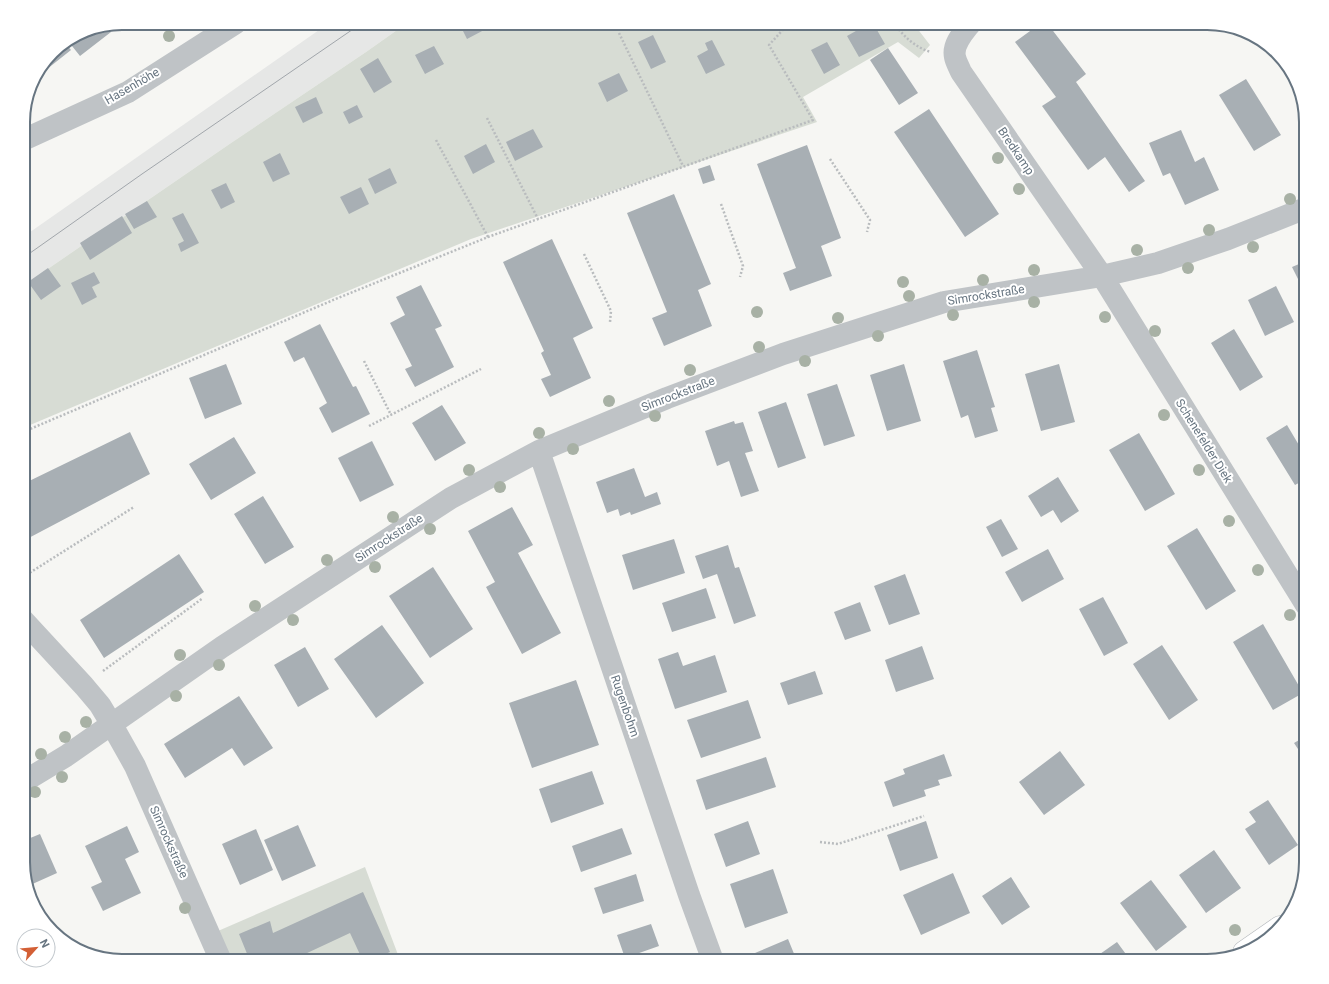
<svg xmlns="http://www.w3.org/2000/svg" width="1329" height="984" viewBox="0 0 1329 984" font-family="Roboto,sans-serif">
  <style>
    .built { fill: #e6e7e6 }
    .green { fill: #d7dcd4 }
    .building { fill: #a8afb4 }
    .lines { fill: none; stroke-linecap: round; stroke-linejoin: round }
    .secondary-casing { stroke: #b4b8bc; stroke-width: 23 }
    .path { stroke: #b9bcbe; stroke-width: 2.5; stroke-dasharray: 2 2; stroke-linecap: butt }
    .street { stroke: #bfc3c6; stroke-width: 22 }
    .secondary { stroke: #fff; stroke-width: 22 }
    .tram { stroke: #a1a6ab; stroke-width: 1 }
    .tree { fill: #a8b1a5 }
    .labels { text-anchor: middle; stroke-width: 4; stroke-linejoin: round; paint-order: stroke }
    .street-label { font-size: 12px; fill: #677581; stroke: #fff }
    .rim { fill: none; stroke: #677581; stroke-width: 2 }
  </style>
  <rect width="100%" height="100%" fill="#f6f6f3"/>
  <!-- built -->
  <path class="built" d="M329,23h78l-41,29 -135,91 -208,143v-49z"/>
  <!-- green -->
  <path class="green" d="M407,23h506l17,22 -11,13 -21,-16 -95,55 14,25 -346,117 -448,189v-142l208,-143 135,-91z
    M365,867l35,93 -169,1 -13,-30z"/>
  <!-- building -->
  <path class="building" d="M459,23h21l4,7 -17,9z
    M870,23h3l12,21 -26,13 -12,-21z
    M1041,23h6l39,51 -10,8 69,99 -16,11 -24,-35 -17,13 -46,-64 14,-9 -41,-55z
    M107,26l4,6 -31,24 -12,-15 17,-11z
    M653,35l13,27 -15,7 -13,-27z
    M712,40l13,25 -19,9 -9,-18 11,-6 -3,-7z
    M827,42l13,23 -16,9 -13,-24z
    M65,43l6,7 -39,31 1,-3 24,-30z
    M434,46l10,18 -19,10 -10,-19z
    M888,48l30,45 -19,12 -29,-45z
    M378,58l14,24 -18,11 -14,-24z
    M619,73l9,18 -21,11 -9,-19z
    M1246,79l35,56 -27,16 -35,-56z
    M316,97l7,16 -20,10 -8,-16z
    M357,105l6,12 -14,7 -6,-12z
    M929,109l70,105 -34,23 -71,-105z
    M533,129l10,18 -28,14 -9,-19z
    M1181,130l14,32 9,-5 15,33 -34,15 -15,-32 -7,3 -14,-33z
    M486,144l9,18 -22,12 -9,-18z
    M807,145l34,93 -20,8 11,30 -42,15 -7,-18 13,-5 -39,-104z
    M280,153l10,21 -17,8 -10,-20z
    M710,165l5,15 -12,4 -5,-15z
    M390,168l7,15 -22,11 -7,-15z
    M226,183l9,19 -14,7 -10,-19z
    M361,187l8,17 -20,10 -9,-17z
    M674,194l37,90 -13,6 14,36 -48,20 -12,-28 15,-6 -40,-99z
    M147,201l10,16 -23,12 -9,-15z
    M183,213l16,30 -18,9 -3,-8 6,-3 -12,-23z
    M122,216l10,17 -42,27 -10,-17z
    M552,239l41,89 -20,10 18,40 -41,19 -9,-18 10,-4 -10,-22 3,-2 -41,-89z
    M1306,261v34l-14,-28z
    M48,268l13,18 -20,14 -13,-18z
    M94,272l6,11 -8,4 5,10 -15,8 -11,-22z
    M421,285l21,41 -7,3 19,38 -39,20 -10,-18 7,-3 -22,-43 15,-8 -9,-18z
    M1276,286l18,36 -29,14 -17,-36z
    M320,324l33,63 3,-1 14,28 -38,19 -13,-25 8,-5 -23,-46 -10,5 -10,-20z
    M1234,329l29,48 -23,14 -29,-48z
    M977,350l18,57 -4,1 7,23 -23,7 -7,-23 -7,3 -18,-57z
    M226,364l16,40 -37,15 -16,-41z
    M904,364l17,57 -34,10 -17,-56z
    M1059,364l16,58 -34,9 -16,-57z
    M23,367l7,12 -7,3z
    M837,384l18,52 -31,10 -17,-52z
    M786,402l20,56 -28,10 -20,-56z
    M442,405l24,38 -31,18 -23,-38z
    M734,421l1,3 8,-2 10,29 -8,2 14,38 -18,6 -12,-36 -12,5 -12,-35z
    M1287,425l19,32v22l-11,6 -29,-47z
    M130,432l20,42 -127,67v-57z
    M1139,433l36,61 -30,17 -36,-61z
    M234,437l22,36 -45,27 -22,-36z
    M372,441l22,44 -34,17 -22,-44z
    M634,468l11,29 12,-5 4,12 -30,11 -1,-3 -10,4 -2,-7 -11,4 -11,-31z
    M1058,477l21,34 -18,12 -8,-13 -12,7 -13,-21z
    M263,496l31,51 -29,17 -31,-50z
    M512,507l21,38 -15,8 43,80 -39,21 -36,-67 9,-5 -27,-51z
    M1001,519l17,30 -16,8 -16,-30z
    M1197,528l39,63 -30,19 -39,-64z
    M674,539l11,34 -52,17 -11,-35z
    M728,545l7,23 4,-1 17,49 -22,8 -17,-50 -14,5 -8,-23z
    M1048,549l16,30 -42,23 -17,-30z
    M179,554l25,38 -100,66 -24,-38z
    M433,567l40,62 -43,29 -41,-62z
    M905,574l15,40 -31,11 -15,-39z
    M706,588l10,30 -44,14 -10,-29z
    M1103,597l25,46 -24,13 -25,-47z
    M860,602l11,29 -26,9 -11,-28z
    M1263,624l40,69 -30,17 -40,-68z
    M382,625l42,58 -48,35 -42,-59z
    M1162,645l36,55 -29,20 -36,-56z
    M922,646l12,33 -38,13 -11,-32z
    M305,647l24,42 -31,18 -24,-42z
    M678,652l5,14 32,-11 12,37 -52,17 -17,-50z
    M815,671l8,23 -35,11 -8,-22z
    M576,680l23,65 -67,23 -23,-65z
    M239,696l34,52 -29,18 -12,-18 -47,30 -21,-34z
    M748,700l13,38 -60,20 -14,-38z
    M1306,736v25l-12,-18z
    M1060,751l25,34 -41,30 -25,-33z
    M944,754l8,22 -14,4 2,5 -16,5 2,6 -33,11 -9,-25 21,-8 -2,-5z
    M766,757l10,30 -70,23 -10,-30z
    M592,771l12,33 -53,19 -12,-34z
    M1268,800l30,45 -29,20 -24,-36 11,-7 -7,-10z
    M748,821l12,33 -34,13 -12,-33z
    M926,821l12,37 -38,13 -13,-36z
    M298,825l18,41 -34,15 -18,-41z
    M127,826l12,26 -14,7 16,34 -38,18 -12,-24 11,-5 -17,-36z
    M622,828l10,26 -51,18 -9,-26z
    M256,829l17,41 -33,15 -18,-41z
    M40,834l17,39 -29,13 -5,-18v-27z
    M1214,850l27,38 -35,25 -27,-38z
    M773,869l15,44 -43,15 -15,-44z
    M953,873l17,40 -49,22 -18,-40z
    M636,874l8,27 -41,13 -9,-26z
    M1011,877l19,30 -28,18 -20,-29z
    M1151,880l36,47 -31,24 -36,-48z
    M363,892l27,60 -21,9h-6l-13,-28 -60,28h-40l-11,-27 31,-13 3,12z
    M651,924l8,22 -34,12 -8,-23z
    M788,939l9,22h-39l-3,-8z
    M1117,942l14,19h-41z"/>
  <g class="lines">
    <defs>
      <path id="secondary" d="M1244,952l36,-25"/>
    </defs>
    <!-- secondary casing -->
    <use href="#secondary" class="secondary-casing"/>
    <!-- path -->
    <path class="path" d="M894,23c9,13 22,25 37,29
      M619,33l64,133
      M487,118l51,101
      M436,140l52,97
      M830,159l40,61 -3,12
      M721,204l22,62 -3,11
      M584,254l27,57 -1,11
      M364,361l27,54
      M369,426l112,-57
      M23,432l315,-134 150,-61 325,-117 -44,-75 20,-22
      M23,577l111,-70
      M103,671l100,-73
      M820,842l18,2 86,-28"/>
    <!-- street -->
    <path class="street" d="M971,23c-7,9 -19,21 -16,34 1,5 4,10 6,15l141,204 204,329
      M23,140l105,-48 108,-69
      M539,451l150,444 24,66
      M23,620l61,66 16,19 12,20 23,41 86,195
      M23,782l43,-26 156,-109 229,-149 88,-47 128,-53 116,-44 161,-52 158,-26 56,-13 70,-24 78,-31"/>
    <!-- secondary -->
    <use href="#secondary" class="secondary"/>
    <!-- tram -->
    <path class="tram" d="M23,258l119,-84 220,-151"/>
  </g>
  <!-- trees -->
  <g class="tree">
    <circle cx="169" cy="36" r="6"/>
    <circle cx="998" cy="158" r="6"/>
    <circle cx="1019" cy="189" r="6"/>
    <circle cx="1290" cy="199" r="6"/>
    <circle cx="1209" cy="230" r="6"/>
    <circle cx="1253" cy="247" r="6"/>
    <circle cx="1137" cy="250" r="6"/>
    <circle cx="1188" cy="268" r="6"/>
    <circle cx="1034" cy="270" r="6"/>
    <circle cx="983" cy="280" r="6"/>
    <circle cx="903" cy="282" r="6"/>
    <circle cx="909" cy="296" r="6"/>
    <circle cx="1034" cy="302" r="6"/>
    <circle cx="757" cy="312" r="6"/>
    <circle cx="953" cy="315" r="6"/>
    <circle cx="1105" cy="317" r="6"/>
    <circle cx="838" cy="318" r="6"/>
    <circle cx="1155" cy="331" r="6"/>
    <circle cx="878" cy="336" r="6"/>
    <circle cx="759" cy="347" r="6"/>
    <circle cx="805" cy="361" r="6"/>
    <circle cx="690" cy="370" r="6"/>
    <circle cx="609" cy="401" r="6"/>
    <circle cx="1164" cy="415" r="6"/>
    <circle cx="655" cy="416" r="6"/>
    <circle cx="539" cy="433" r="6"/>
    <circle cx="573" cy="449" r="6"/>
    <circle cx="469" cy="470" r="6"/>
    <circle cx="1199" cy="470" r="6"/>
    <circle cx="500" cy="487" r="6"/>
    <circle cx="393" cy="517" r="6"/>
    <circle cx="1229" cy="521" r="6"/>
    <circle cx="430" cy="529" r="6"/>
    <circle cx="327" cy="560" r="6"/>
    <circle cx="375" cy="567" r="6"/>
    <circle cx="1258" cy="570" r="6"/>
    <circle cx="255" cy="606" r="6"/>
    <circle cx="1290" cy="615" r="6"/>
    <circle cx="293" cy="620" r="6"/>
    <circle cx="180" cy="655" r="6"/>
    <circle cx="219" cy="665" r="6"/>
    <circle cx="176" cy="696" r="6"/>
    <circle cx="86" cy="722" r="6"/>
    <circle cx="65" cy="737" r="6"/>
    <circle cx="41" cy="754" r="6"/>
    <circle cx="62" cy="777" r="6"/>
    <circle cx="35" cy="792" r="6"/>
    <circle cx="185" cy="908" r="6"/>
    <circle cx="1235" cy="930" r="6"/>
  </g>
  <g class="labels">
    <!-- street labels -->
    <g class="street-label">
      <text transform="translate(132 86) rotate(-30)" y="4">Hasenhöhe</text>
      <text transform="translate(1016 151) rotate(56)" y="4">Bredkamp</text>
      <text transform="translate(986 295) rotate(-9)" y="4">Simrockstraße</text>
      <text transform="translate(678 394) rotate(-21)" y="4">Simrockstraße</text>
      <text transform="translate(1204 441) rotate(58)" y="4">Schenefelder Diek</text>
      <text transform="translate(389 538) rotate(-33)" y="4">Simrockstraße</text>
      <text transform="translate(625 706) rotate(71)" y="4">Rugenbohm</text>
      <text transform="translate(169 842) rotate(66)" y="4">Simrockstraße</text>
    </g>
  </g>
  <!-- crop -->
  <path d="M0 0H1329V984H0ZM122 30H1207A92 92 0 0 1 1299 122V862A92 92 0 0 1 1207 954H122A92 92 0 0 1 30 862V122A92 92 0 0 1 122 30Z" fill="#fff" fill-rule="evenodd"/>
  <path class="rim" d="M122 30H1207A92 92 0 0 1 1299 122V862A92 92 0 0 1 1207 954H122A92 92 0 0 1 30 862V122A92 92 0 0 1 122 30Z"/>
  <!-- north arrow -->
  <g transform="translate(36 948) rotate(63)"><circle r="19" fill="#ffffff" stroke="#c2c8cd"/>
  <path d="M0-3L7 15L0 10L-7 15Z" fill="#d35f35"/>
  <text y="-6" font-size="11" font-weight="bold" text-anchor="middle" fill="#677581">N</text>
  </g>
</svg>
